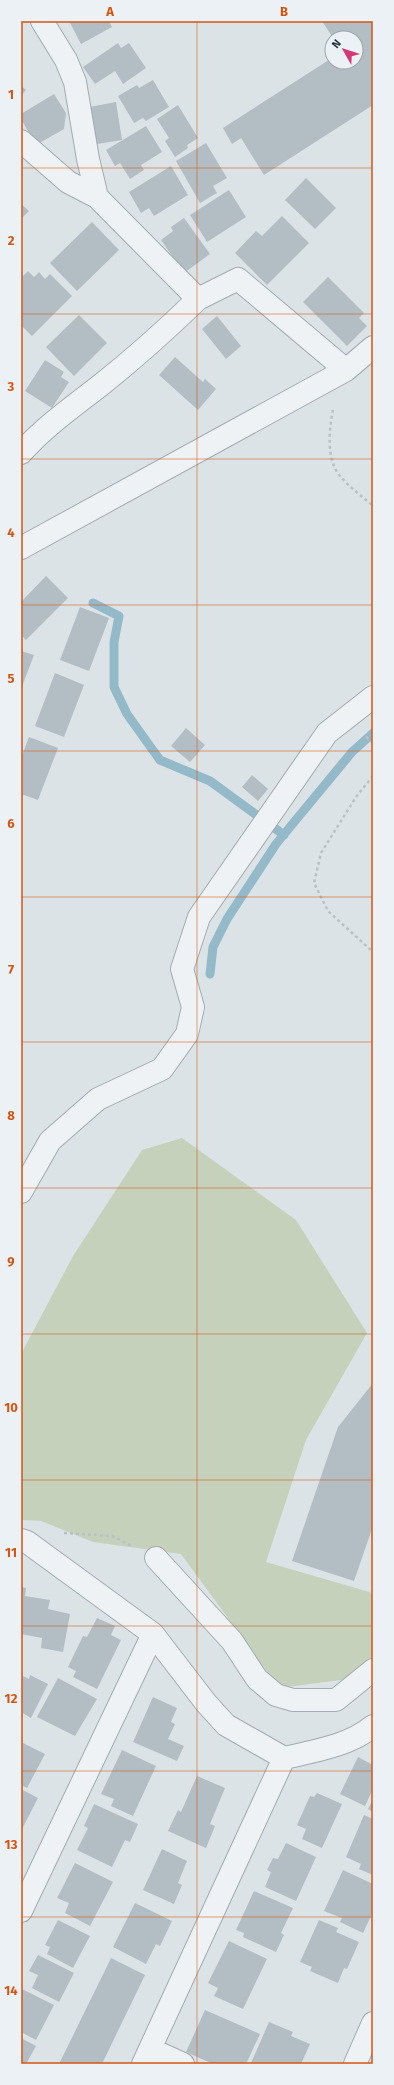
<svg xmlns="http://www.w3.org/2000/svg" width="394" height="2085" viewBox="0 0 394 2085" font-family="'Fira Sans',sans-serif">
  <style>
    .green { fill: #c6d1bc }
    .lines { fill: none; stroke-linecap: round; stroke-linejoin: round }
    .stream { stroke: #94baca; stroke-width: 9 }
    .building { fill: #b3bdc4 }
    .minor-casing { stroke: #a1abb1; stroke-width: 24 }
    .path { stroke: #bac1c5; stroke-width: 2.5; stroke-dasharray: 3 3; stroke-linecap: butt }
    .minor { stroke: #eff2f5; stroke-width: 22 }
    .grid { fill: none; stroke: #d45511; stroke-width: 1; stroke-opacity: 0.55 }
    .neatline { fill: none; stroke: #d45511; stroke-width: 1.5 }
    .grid-label { font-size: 13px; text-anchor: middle; font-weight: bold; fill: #d45511 }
  </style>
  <rect width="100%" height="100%" fill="#dce3e7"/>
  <!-- green -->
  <path class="green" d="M182,1138l114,82 71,113 -61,107 -40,122 107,31v68l-17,17 -77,10 -98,-134 -88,-12 -52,-21 -20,-1v-166l52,-98 69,-106z"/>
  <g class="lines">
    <!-- stream -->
    <path class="stream" d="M93,603l26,13 -5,26v45l13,27 25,35 8,11 50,21 74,54
      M210,974l3,-27 14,-28 49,-75 76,-92 21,-19"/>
  </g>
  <!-- building -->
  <path class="building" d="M69,21h40l3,6 -31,17z
    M322,21h51v84l-109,70 -23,-37 -9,6 -9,-16 109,-70v4h24v-24h-23z
    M118,43l3,5 8,-5 17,25 -23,16 -8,-13 -20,13 -12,-17z
    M153,80l16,27 -23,14 -3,-3 -9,5 -16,-27 19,-11 2,3z
    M21,86l5,4 -5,6z
    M54,94l12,19 -2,16 -28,16 -15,-26v-5z
    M116,102l6,38 -25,4 -8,-37z
    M178,105l20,33 -11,7 1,3 -13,9 -10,-16 4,-3 -12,-19z
    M146,126l16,26 -21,13 3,5 -14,9 -10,-16 -5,3 -9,-16z
    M206,143l21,35 -14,8 4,7 -17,10 -24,-42z
    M171,166l17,29 -34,21 -5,-8 -8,5 -12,-21z
    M306,178l30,30 -21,21 -30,-29z
    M229,190l17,27 -39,25 -17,-27z
    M21,204l8,7 -8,8z
    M282,216l27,27 -42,42 -32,-32 21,-22 6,5z
    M184,218l26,36 -26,19 -23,-33 12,-9 -2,-4z
    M92,222l27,28 -42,41 -27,-28z
    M28,271l6,6 5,-5 6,7 5,-5 22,22 -40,40 -11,-11v-47z
    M328,277l36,36 -5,5 8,8 -20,20 -44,-44z
    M79,315l28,28 -33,33 -28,-29z
    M217,316l24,30 -15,13 -24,-30z
    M175,357l28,25 2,-3 11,10 -18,21 -39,-35z
    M45,360l19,12 -3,5 8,5 -17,26 -27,-17z
    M46,576l22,22 -42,42 -5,-5v-33z
    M80,607l29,11 -20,53 -29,-11z
    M21,651l13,4 -13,34z
    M55,673l29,12 -20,52 -29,-11z
    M186,728l19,17 -15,17 -19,-16z
    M29,737l29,11 -20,52 -17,-6v-36z
    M252,775l16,14 -10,12 -16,-14z
    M373,1383v143l-19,55 -62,-20 46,-134z
    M21,1587l5,1 -1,8 25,4 -2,9 22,5 -7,38 -22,-4 1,-10 -21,-4z
    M97,1618l18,8 -4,9 10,5 -24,49 -24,-12 3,-6 -8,-4 15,-31 4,1z
    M21,1675l8,4 1,-4 18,9 -17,34 -10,-6z
    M58,1678l39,21 -22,37 -38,-19z
    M153,1697l24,11 -6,14 4,2 -7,15 16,7 -7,15 -44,-19z
    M21,1742l24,12 -18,34 -6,-3z
    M122,1750l34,16 -23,50 -22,-10 3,-7 -13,-5z
    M358,1757l15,8v24l-8,17 -25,-12z
    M197,1776l28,12 -15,36 5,2 -9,22 -38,-17 10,-21 3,2z
    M21,1789l17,9 -17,33z
    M317,1793l25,11 -20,44 -20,-9 4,-10 -9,-4 13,-29 4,1z
    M373,1799v13l-5,-3z
    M94,1804l44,20 -8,18 -5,-2 -13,27 -35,-17 11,-22 -4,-2z
    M364,1815l9,4v56l-14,-6 2,-5 -15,-7z
    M286,1843l30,14 -20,44 -31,-14 6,-15 -4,-2 6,-12 5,1z
    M162,1849l25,12 -9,22 4,2 -8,19 -31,-14z
    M75,1863l38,19 -23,44 -25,-13 4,-10 -12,-5z
    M343,1870l30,14v28l-10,21 -23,-11 2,-4 -18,-7z
    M254,1891l39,17 -12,25 3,2 -8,17 -33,-15 1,-4 -8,-3z
    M135,1903l37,18 -12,25 -4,-2 -10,20 -33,-17z
    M58,1920l32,16 -17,32 -26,-14 3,-7 -5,-2z
    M319,1920l19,8 -2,4 23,10 -12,27 -3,-1 -6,15 -28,-12 2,-4 -12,-5z
    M229,1941l38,18 -24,50 -29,-13 4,-8 -10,-5z
    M38,1955l36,18 -15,29 -27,-14 6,-13 -9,-4z
    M111,1958l34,17 -43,89h-43z
    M22,1989l32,16 -18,35 -15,-8z
    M205,2010l55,24 -14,30h-33l-27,-12z
    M269,2022l24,10 -2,4 19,8 -9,20 -50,-1z
    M21,2038l15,8 -10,18h-5z"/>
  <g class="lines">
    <defs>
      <path id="minor" d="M42,21l24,39 9,22 13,77 9,38
        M21,141l47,41 29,15 101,102 40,-20 108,91
        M21,453c24,-27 53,-47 81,-69 34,-27 65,-55 96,-85
        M21,548l325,-178 27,-23
        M21,1192l29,-51 48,-42 64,-30 25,-35 6,-27 -11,-38 17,-52 128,-184 46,-36
        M21,1540l6,2 126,92 53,69 20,22 58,33c30,-7 65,-12 89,-32
        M156,1558l76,83 25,38 19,16 17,5h43l37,-30
        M21,1911l132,-277
        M150,2049l33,15
        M143,2064l141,-306
        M355,2064l18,-41"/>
    </defs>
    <!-- minor casing -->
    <use href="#minor" class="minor-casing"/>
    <!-- path -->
    <path class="path" d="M333,410c-4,19 -7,50 7,66 9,11 22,20 33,30
      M366,737l7,6
      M373,776l-17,21 -35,56 -7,30 14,28 45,41
      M64,1533l48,3 20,10"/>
    <!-- minor -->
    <use href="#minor" class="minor"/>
  </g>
  <!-- grid -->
  <path class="grid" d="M197,21v2043M21,168h352M21,314h352M21,459h352M21,605h352M21,751h352M21,897h352M21,1042h352M21,1188h352M21,1334h352M21,1480h352M21,1626h352M21,1771h352M21,1917h352"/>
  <!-- border -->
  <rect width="394" height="2085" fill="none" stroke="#ebf1f5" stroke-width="44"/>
  <!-- north arrow -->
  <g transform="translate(344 50) rotate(309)"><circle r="19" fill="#ebf1f5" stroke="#9ca5ac"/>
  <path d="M0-3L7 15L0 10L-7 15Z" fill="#d53872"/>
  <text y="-6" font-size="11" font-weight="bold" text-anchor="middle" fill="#25343e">N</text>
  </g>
  <rect x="22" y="22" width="350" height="2041" class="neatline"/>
  <g class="grid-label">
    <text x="110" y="16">A</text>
    <text x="284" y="16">B</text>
    <text x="11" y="99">1</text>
    <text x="11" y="245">2</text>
    <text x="11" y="391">3</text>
    <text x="11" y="537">4</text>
    <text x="11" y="683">5</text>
    <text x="11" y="828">6</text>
    <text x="11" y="974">7</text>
    <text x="11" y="1120">8</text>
    <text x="11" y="1266">9</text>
    <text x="11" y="1412">10</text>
    <text x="11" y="1557">11</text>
    <text x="11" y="1703">12</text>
    <text x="11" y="1849">13</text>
    <text x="11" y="1995">14</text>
  </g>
</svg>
